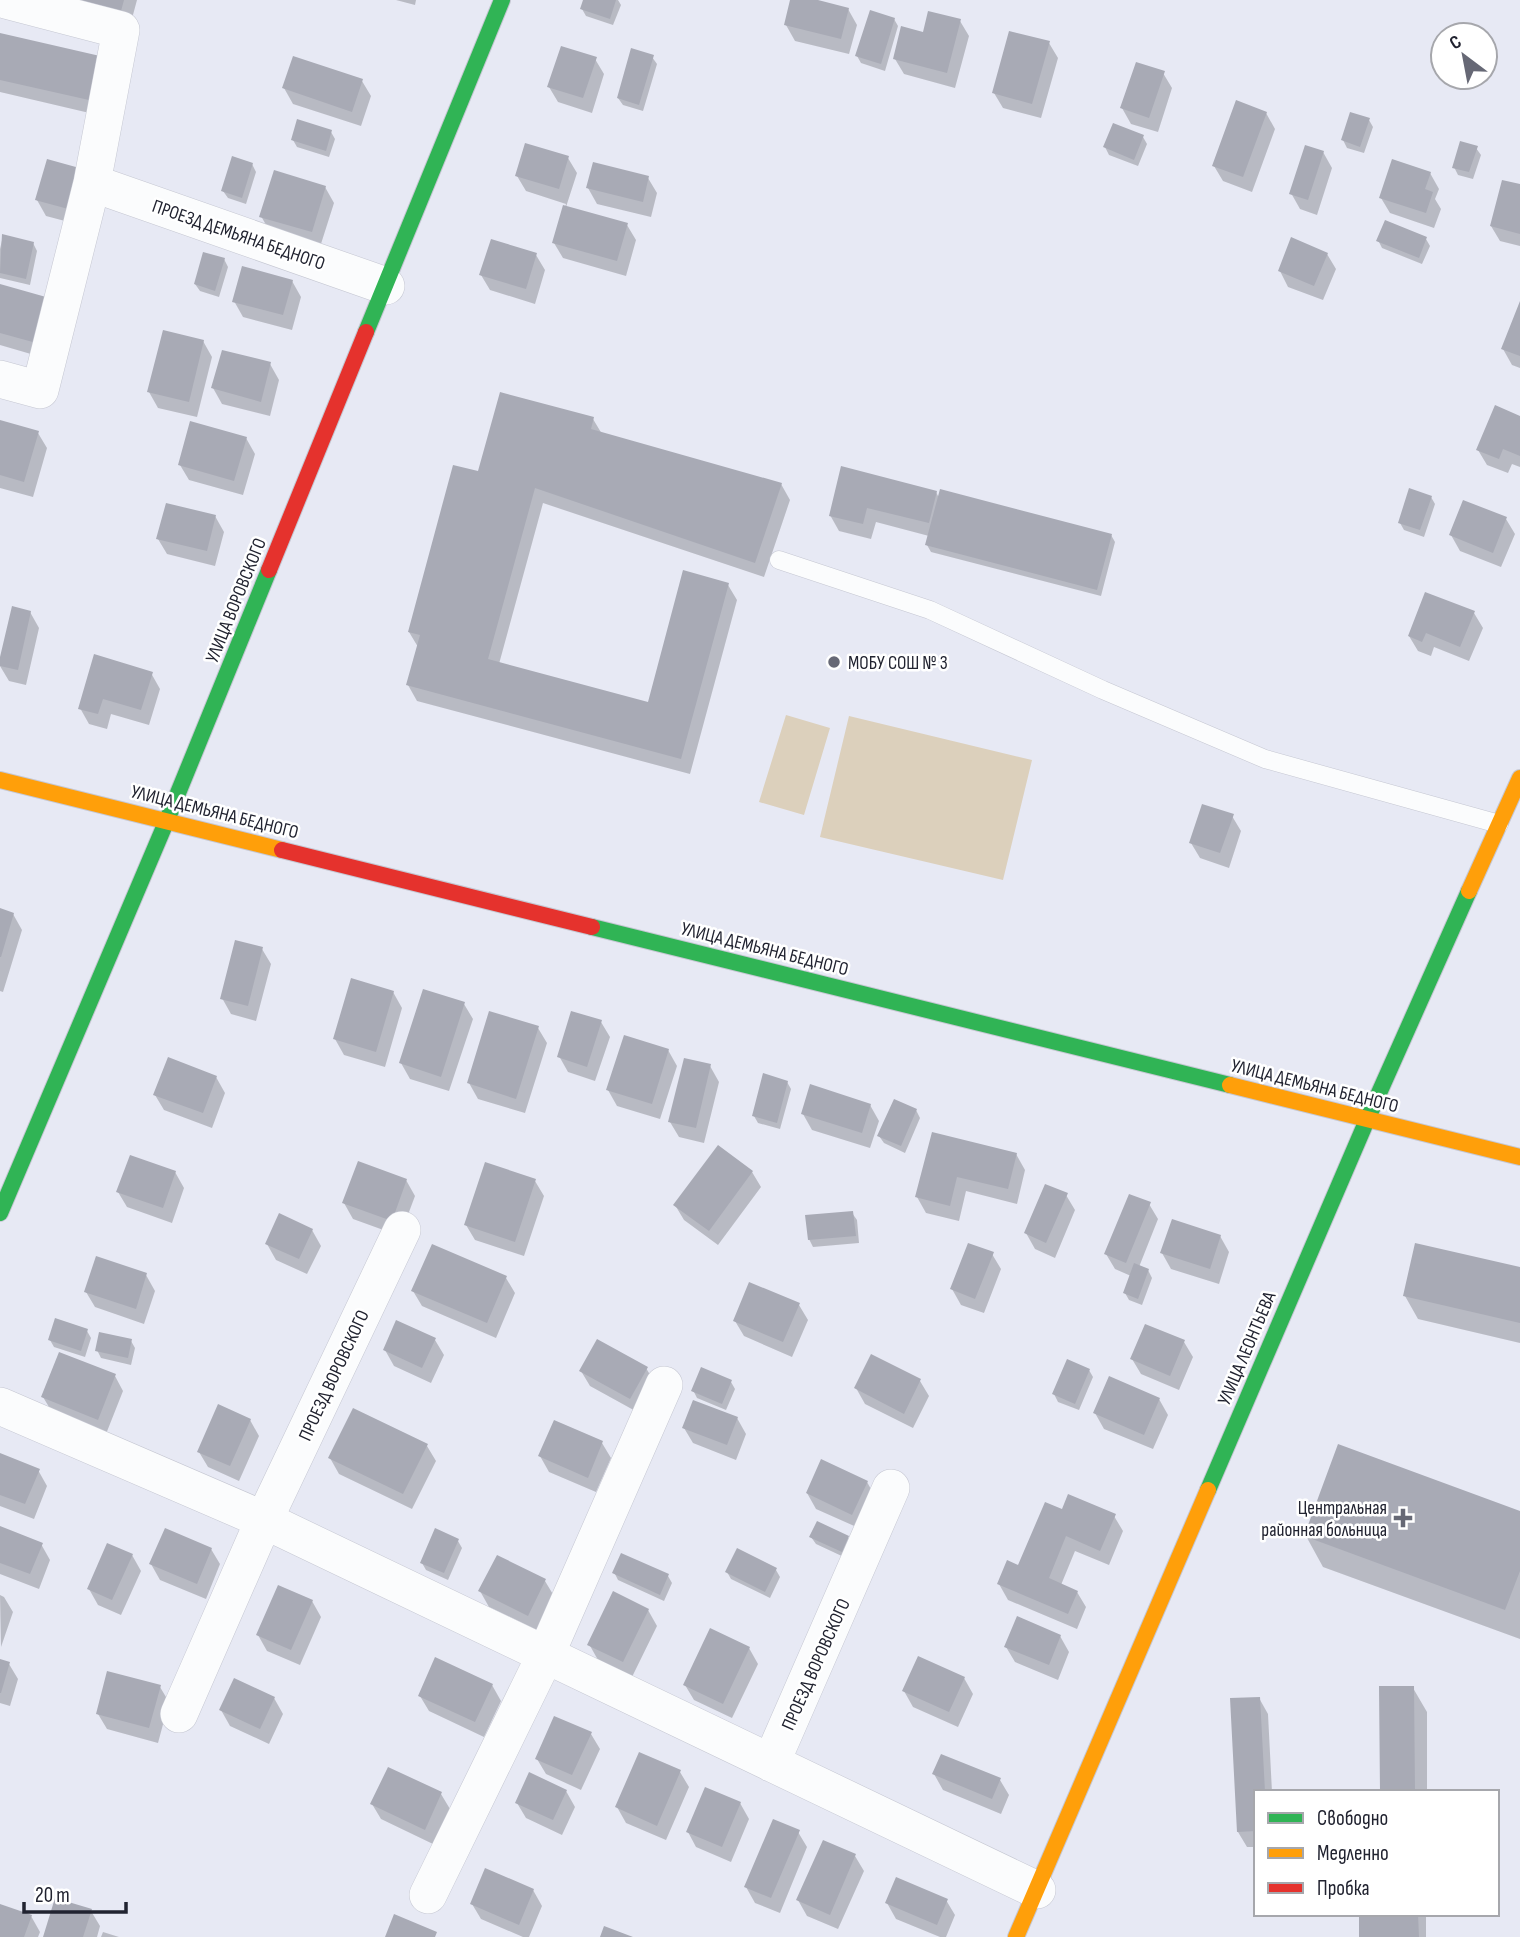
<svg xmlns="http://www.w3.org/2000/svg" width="1520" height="1937" viewBox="0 0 1520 1937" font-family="'Sofia Sans Condensed',sans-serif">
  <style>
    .green { fill: #dcd0bc }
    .shadow { fill: #0003 }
    .building { fill: #a8aab5 }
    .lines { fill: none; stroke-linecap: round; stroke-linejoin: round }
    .lane-casing { stroke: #c5c7d2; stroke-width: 19 }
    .street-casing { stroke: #c5c7d2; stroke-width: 38 }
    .fast-casing { stroke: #c5c7d2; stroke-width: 18 }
    .slow-casing { stroke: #c5c7d2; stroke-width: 18 }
    .jam-casing { stroke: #c5c7d2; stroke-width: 18 }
    .lane { stroke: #fbfcfd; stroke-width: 18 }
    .street { stroke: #fbfcfd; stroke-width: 37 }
    .fast { stroke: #30b455; stroke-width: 16 }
    .slow { stroke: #ff9f0a; stroke-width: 16 }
    .jam { stroke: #e5322d; stroke-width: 16 }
    .poi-dot { fill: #666875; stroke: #fff; stroke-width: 2.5 }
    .labels { text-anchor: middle; stroke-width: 5; stroke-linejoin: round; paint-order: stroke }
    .street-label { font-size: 19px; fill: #212330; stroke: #fff }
    .poi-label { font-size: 19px; fill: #212330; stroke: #fff; text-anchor: start }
  </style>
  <rect width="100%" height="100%" fill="#e7e9f4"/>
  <!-- green -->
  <path class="green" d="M786,715l44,13 -26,87 -45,-13z
    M849,716l183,44 -29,120 -183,-43z"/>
  <!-- shadow -->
  <path class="shadow" d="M81,0h56l-7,26 -40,-10z
    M396,0h20l-1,5z
    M585,0h33l3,5 -8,20 -27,-9 -4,-7z
    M792,0h19l37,9 9,16 -8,29 -54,-13 -9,-16z
    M894,19l4,7 -13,45 -24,-8 -4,-7z
    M960,21l9,15 -14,52 -51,-14 -9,-15 29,-25z
    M0,34l99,24 -1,57 -98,-23z
    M1049,43l9,15 -17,60 -38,-10 -9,-15z
    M652,57l5,7 -14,47 -20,-6 -5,-7z
    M595,59l9,15 -12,39 -34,-11 -9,-15z
    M1163,73l9,15 -14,44 -27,-8 -9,-16z
    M362,81l9,15 -10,30 -68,-22 -9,-16z
    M1266,113l9,16 -23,63 -29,-11 -9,-15z
    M1369,120l4,7 -9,26 -17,-5 -4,-8z
    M331,132l4,7 -6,18 -32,-10 -4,-7z
    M1143,137l4,7 -9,22 -29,-11 -4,-8z
    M1476,148l5,7 -8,24 -15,-4 -4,-8z
    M1323,152l9,16 -15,47 -17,-6 -9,-16z
    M568,158l9,15 -11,34 61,18 9,15 -10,36 -63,-18 -9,-15 12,-39 -40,-13 -9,-15z
    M48,161l32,64 -34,-9 -9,-16z
    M252,164l4,8 -10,32 -18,-6 -5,-7z
    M1430,173l9,16 -4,10 6,10 -7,19 -44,-15 -9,-15z
    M648,178l9,15 -6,24 -54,-13 -9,-16z
    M1520,186v60l-20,-5 -9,-15z
    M325,187l9,16 -14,44 -50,-15 -9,-16z
    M3,236l30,7 4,8 -7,34 -30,-7v-29z
    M1426,239l4,7 -8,18 -40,-16 -4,-8z
    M1327,254l9,15 -13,31 -35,-13 -8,-16z
    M536,255l9,15 -10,34 -45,-14 -9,-15z
    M224,259l4,8 -9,30 -19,-6 -5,-7z
    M292,281l9,16 -9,33 -49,-13 -9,-16z
    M0,286l48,73 -48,-14z
    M1520,305v63l-8,-3 -9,-16z
    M203,341l9,16 -15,60 -39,-9 -9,-16z
    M270,364l9,16 -9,36 -48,-12 -9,-16z
    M1520,417v50l-8,-3 -4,9 -21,-8 -9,-15z
    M593,419l9,15 179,50 9,16 -26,77 -221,-74 -44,161 150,40 79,-119 9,15 -47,174 -273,-73 -9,-16 10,-38 -9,-15 70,-158z
    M0,422l38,11 9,15 -14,49 -33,-9z
    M246,438l9,16 -12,41 -54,-15 -9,-15z
    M936,492l3,6 172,37 4,7 -14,54 -170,-44 -4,-7 2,-9 -53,-14 -5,17 -32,-8 -9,-16z
    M1431,497l4,7 -11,33 -20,-7 -4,-7z
    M215,516l9,16 -9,34 -48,-12 -9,-15z
    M1506,519l9,15 -14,33 -41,-16 -9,-16z
    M30,612l9,16 -13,57 -17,-4 -9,-15z
    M1474,613l9,15 -14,33 -35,-14 -3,9 -13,-5 -9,-15z
    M151,673l9,16 -11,36 -38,-11 -4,15 -18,-5 -9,-16z
    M1232,816l9,15 -12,37 -29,-10 -9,-15z
    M0,910l13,4 9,16 -19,62 -3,-1z
    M262,949l9,15 -15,57 -25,-7 -9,-16z
    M393,992l9,16 -17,59 -41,-12 -9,-16z
    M464,1004l9,15 -24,72 -39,-12 -9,-16z
    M601,1022l9,15 -15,44 -27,-9 -9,-16z
    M538,1028l9,15 -22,70 -47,-14 -9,-16z
    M668,1050l9,16 -17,53 -43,-13 -9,-16z
    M710,1066l9,16 -15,61 -25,-6 -9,-15z
    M216,1077l9,16 -13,35 -48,-18 -9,-15z
    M787,1082l4,7 -11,40 -22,-6 -4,-7z
    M870,1105l9,16 -9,27 -58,-18 -9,-16z
    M916,1110l4,8 -15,35 -21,-10 -5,-7z
    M933,1134l83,20 9,16 -8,34 -51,-13 -7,30 -33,-8 -9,-16z
    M175,1172l9,16 -12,35 -45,-16 -9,-15z
    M752,1172l9,15 -43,58 -34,-25 -9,-15z
    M406,1180l9,16 -15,40 -47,-17 -9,-16z
    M535,1181l9,15 -20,60 -49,-16 -9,-15z
    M1066,1195l9,15 -20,48 -20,-9 -9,-16z
    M1149,1204l9,15 -19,48 9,3 4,8 -10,27 -13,-5 -4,-7 6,-17 -16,-7 -9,-15z
    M852,1213l5,7 2,23 -46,4 -4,-8z
    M312,1230l9,16 -14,28 -31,-14 -9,-16z
    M1220,1236l9,16 -10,32 -48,-15 -9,-16z
    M992,1254l9,15 -17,44 -23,-8 -9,-16z
    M1520,1269v74l-102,-24 -13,-23z
    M146,1275l9,16 -11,33 -49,-17 -9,-15z
    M506,1278l9,15 -19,45 -74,-32 -9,-15z
    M799,1305l9,15 -16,37 -48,-21 -9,-15z
    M87,1331l4,7 -6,19 -31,-10 -4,-7z
    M435,1340l9,15 -13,28 -37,-17 -9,-16z
    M131,1341l4,7 -4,17 -30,-7 -4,-8z
    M1184,1342l9,15 -14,33 -38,-16 -9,-15z
    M646,1368l9,15 -16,30 -49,-27 -9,-15z
    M1089,1370l4,7 -14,33 -21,-8 -4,-8z
    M115,1376l8,15 -17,43 -54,-22 -9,-15z
    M920,1381l9,15 -16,32 -48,-24 -9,-16z
    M731,1382l4,7 -9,21 -29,-12 -4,-8z
    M1159,1399l9,16 -15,34 -49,-20 -9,-16z
    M737,1418l9,16 -10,26 -43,-17 -9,-15z
    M250,1420l9,16 -20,45 -31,-14 -9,-15z
    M602,1443l9,15 -15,34 -47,-20 -9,-16z
    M427,1446l9,15 -24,48 -73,-35 -9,-16z
    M0,1455l38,15 9,16 -13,33 -34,-13z
    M867,1482l9,16 -15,31 -45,-20 -9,-16z
    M1063,1512l51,4 9,15 -14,34 -34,-14 -14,34 16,7 9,15 -9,22 -69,-29 -9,-16 20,-17z
    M1520,1513v126l-197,-72 -17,-31z
    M0,1528l41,16 9,16 -11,29 -39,-15z
    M811,1537h37l4,7 -6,14 -30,-14z
    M458,1541l4,7 -14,32 -22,-10 -4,-7z
    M211,1549l9,15 -14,35 -46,-19 -9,-16z
    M132,1555l9,16 -20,44 -23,-10 -9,-16z
    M776,1570l4,7 -10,21 -39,-19 -4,-7z
    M614,1572l54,4 4,7 -8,18 -46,-21z
    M545,1581l9,15 -17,34 -48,-23 -9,-16z
    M0,1595l4,2 9,15 -12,35z
    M312,1601l9,16 -21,48 -33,-14 -9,-16z
    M648,1610l9,16 -25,51 -34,-17 -9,-16z
    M1060,1636l9,16 -11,28 -43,-18 -9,-15z
    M749,1648l9,16 -26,54 -38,-18 -9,-15z
    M0,1661l9,3 9,15 -8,27 -10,-3z
    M964,1678l9,16 -15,33 -45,-20 -9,-16z
    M492,1685l9,16 -17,36 -55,-26 -9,-15z
    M160,1687l9,15 -11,41 -51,-14 -9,-15z
    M1413,1688l14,24v80h-46z
    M274,1698l9,16 -14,30 -39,-18 -9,-16z
    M1259,1698l9,16 4,78h-16v55h-9l-9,-15 -6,-132z
    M591,1734l9,15 -19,41 -35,-16 -9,-15z
    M680,1772l9,15 -23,53 -40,-17 -9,-16z
    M934,1774l66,6 9,15 -8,19 -58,-24z
    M566,1791l9,16 -13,28 -36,-17 -9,-15z
    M441,1794l9,15 -17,35 -52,-25 -9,-15z
    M740,1803l9,16 -18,43 -35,-15 -8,-15z
    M798,1832l9,15 -27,66 -25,-10 -9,-16z
    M855,1856l9,15 -26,58 -31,-13 -9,-16z
    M533,1890l9,16 -13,31h-6l-42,-18 -9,-15z
    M946,1900l9,15 -9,22h-6l-44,-18 -9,-16z
    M0,1906l31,10 9,16 -2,5h-38z
    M91,1911l9,15 -3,11h-52z
    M1361,1914h65v23h-65z
    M103,1932l16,5h-18z"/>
  <!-- building -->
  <path class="building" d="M81,0h43l-3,11z
    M583,0h33l-6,19 -30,-10z
    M790,0h28l31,8 -8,31 -57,-14z
    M870,10l25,8 -14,46 -26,-8z
    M928,11l33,8 -14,54 -54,-14 8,-33 22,6z
    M1009,31l41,10 -18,63 -40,-11z
    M0,33l100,23 -11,44 -89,-20z
    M561,46l36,11 -14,41 -36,-11z
    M631,48l23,7 -15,50 -22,-7z
    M293,56l70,23 -11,33 -70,-24z
    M1136,62l29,9 -16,47 -29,-10z
    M1236,100l31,12 -24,65 -31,-11z
    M1350,112l20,6 -10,29 -19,-7z
    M297,119l35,11 -6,21 -35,-11z
    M1113,123l31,12 -10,25 -31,-13z
    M1460,141l18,5 -9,26 -17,-4z
    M525,143l44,13 -10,33 -44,-13z
    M1305,145l19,6 -16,49 -19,-6z
    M232,156l21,7 -11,35 -21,-7z
    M47,159l36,10 -11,41 -37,-10z
    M1392,159l39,13 -6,17 8,3 -7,21 -47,-15z
    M593,162l56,14 -6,26 -57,-14z
    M274,170l52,16 -14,46 -53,-15z
    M1502,180l18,4v50l-30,-8z
    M563,205l65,18 -11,38 -65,-18z
    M1385,220l42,17 -8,21 -43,-17z
    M2,234l32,8 -8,37 -26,-6z
    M1291,237l37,16 -14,33 -36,-15z
    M491,239l46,14 -11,36 -47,-14z
    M203,252l22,6 -10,33 -21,-7z
    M242,266l51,14 -10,35 -51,-13z
    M0,284l53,15 -13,45 -40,-11z
    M1520,301v55l-19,-7z
    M163,330l41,10 -15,62 -42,-10z
    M222,350l49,12 -10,40 -50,-14z
    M500,392l94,25 -3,12 191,54 -27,80 -220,-75 -47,171 160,43 35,-132 46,13 -48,176 -275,-74 14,-50 -12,-3 45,-167 25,6z
    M1495,405l25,11v40l-17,-7 -4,10 -23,-9z
    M0,420l39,11 -15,51 -24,-7z
    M190,421l57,16 -13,44 -56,-16z
    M841,466l96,25 -8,32 -62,-15 -4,16 -34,-8z
    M1409,488l23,8 -12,34 -22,-7z
    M940,489l172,45 -15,56 -172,-45z
    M1463,500l44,17 -14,36 -44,-18z
    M166,503l50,12 -9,36 -51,-12z
    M1425,592l50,19 -15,36 -34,-14 -4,9 -14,-6z
    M12,606l19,5 -13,59 -18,-4v-9z
    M94,654l59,18 -12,38 -38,-11 -5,15 -20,-5z
    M1202,804l32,10 -14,39 -31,-10z
    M0,908l14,5 -13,44h-1z
    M235,940l28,7 -15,59 -28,-7z
    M351,978l43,13 -18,61 -43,-13z
    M423,989l42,13 -24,75 -42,-14z
    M489,1011l50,15 -23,73 -49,-16z
    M571,1011l31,9 -15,47 -30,-10z
    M624,1035l45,14 -17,55 -46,-14z
    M168,1057l49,19 -14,37 -50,-18z
    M684,1058l27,6 -15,64 -28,-6z
    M763,1073l25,8 -11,42 -25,-7z
    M810,1084l61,20 -9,29 -61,-19z
    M894,1099l23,10 -16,37 -24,-10z
    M932,1132l85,21 -9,36 -51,-12 -7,29 -35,-9z
    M718,1145l35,26 -44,60 -36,-26z
    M130,1155l46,16 -13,37 -47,-16z
    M358,1161l49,18 -15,42 -50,-18z
    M485,1162l51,17 -21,63 -51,-17z
    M1045,1184l23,9 -22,50 -22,-10z
    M1129,1194l22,8 -25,61 -22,-9z
    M853,1211l3,25 -48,4 -3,-25z
    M279,1213l34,16 -14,30 -34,-15z
    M1172,1219l49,16 -11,34 -50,-16z
    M968,1243l26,9 -19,47 -25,-10z
    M1415,1243l105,24v56l-117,-27z
    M432,1244l75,32 -20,47 -76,-32z
    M96,1256l51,17 -11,36 -52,-17z
    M1134,1263l15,6 -11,30 -15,-6z
    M749,1282l51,21 -17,39 -50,-21z
    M55,1318l33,11 -7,22 -33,-11z
    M396,1320l40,18 -14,30 -39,-18z
    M1145,1324l40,16 -15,36 -40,-17z
    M99,1332l33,7 -4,19 -33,-7z
    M597,1339l51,28 -18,32 -51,-28z
    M59,1352l57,22 -18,46 -57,-23z
    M871,1354l50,25 -17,35 -50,-26z
    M1067,1359l23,10 -15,35 -23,-10z
    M701,1367l31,13 -10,24 -31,-13z
    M1109,1376l51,22 -16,37 -51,-22z
    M693,1400l45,17 -11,28 -45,-17z
    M218,1404l33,15 -21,47 -33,-14z
    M353,1408l75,36 -25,50 -75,-36z
    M554,1420l49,21 -15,37 -50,-22z
    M1338,1444l182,67v60l-15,39 -201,-74z
    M0,1453l40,16 -15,35 -25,-9z
    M821,1459l47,22 -16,34 -46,-22z
    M1068,1494l48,20 -16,37 -34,-15 -17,42 29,13 -10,23 -71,-30 10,-24 11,5 27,-63 17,7z
    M817,1521l32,15 -7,16 -33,-15z
    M0,1526l43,17 -13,31 -30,-11z
    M165,1528l47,20 -15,36 -48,-20z
    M435,1528l24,11 -15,34 -24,-10z
    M107,1543l26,11 -21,46 -25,-11z
    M737,1548l40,20 -12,24 -40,-20z
    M621,1553l48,21 -9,21 -48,-22z
    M497,1555l49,24 -18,37 -50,-25z
    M278,1585l35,15 -22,50 -35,-15z
    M613,1591l36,18 -26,53 -36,-17z
    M1017,1616l44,19 -12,30 -45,-18z
    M710,1628l40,19 -27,57 -40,-19z
    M918,1656l47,21 -16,35 -47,-21z
    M435,1657l58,27 -18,38 -57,-26z
    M0,1659l10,3 -9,31h-1z
    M107,1671l54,14 -12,43 -53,-14z
    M234,1678l41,19 -15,32 -41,-19z
    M1379,1686h35l1,106h-35z
    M1260,1697l5,95h-9v39l-19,1 -7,-134z
    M554,1716l38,16 -20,43 -37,-16z
    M639,1752l42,18 -24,56 -42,-19z
    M941,1754l60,24 -9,21 -60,-25z
    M388,1767l54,25 -17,38 -55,-26z
    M529,1772l38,18 -14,30 -38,-17z
    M705,1787l36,15 -19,45 -36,-15z
    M773,1819l27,11 -29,68 -27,-11z
    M823,1840l33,14 -26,61 -34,-15z
    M485,1868l49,21 -15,36 -49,-21z
    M896,1877l52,22 -11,26 -52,-22z
    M55,1898l37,11 -9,28h-40z
    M0,1904l32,11 -8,22h-24z
    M394,1914l43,18 -2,5h-50z
    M1359,1914h59l1,23h-60z
    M604,1926l29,11h-33z"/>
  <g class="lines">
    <defs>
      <path id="lane" d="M779,560l151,50 173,80 162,69 234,65"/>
      <path id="street" d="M6,0l115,30 -29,153
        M0,379l40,11 52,-207 294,103
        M0,1406l264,114 773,370
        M179,1714l85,-194 138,-290
        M771,1763l120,-275
        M428,1895l118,-241 118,-269"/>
      <path id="fast" d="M366,332l136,-332
        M592,927l638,158
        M0,1213l167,-393 102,-250
        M1208,1490l159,-370 102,-229"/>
      <path id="slow" d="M0,780l282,70
        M1469,891l51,-113
        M1230,1085l290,72
        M1016,1937l192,-447"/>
      <path id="jam" d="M269,570l97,-238
        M282,850l310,77"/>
    </defs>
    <!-- lane casing -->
    <use href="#lane" class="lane-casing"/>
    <!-- street casing -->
    <use href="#street" class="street-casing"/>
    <!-- fast casing -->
    <use href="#fast" class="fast-casing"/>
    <!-- slow casing -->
    <use href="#slow" class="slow-casing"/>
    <!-- jam casing -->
    <use href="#jam" class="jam-casing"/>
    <!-- lane -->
    <use href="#lane" class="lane"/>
    <!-- street -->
    <use href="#street" class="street"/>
    <!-- fast -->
    <use href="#fast" class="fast"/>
    <!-- slow -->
    <use href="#slow" class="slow"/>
    <!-- jam -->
    <use href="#jam" class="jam"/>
  </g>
  <!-- markers -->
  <g class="poi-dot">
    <circle cx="834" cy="662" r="7"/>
    <path d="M1399.5 1507.5h7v7h7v7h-7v7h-7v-7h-7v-7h7z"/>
  </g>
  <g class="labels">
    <!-- street labels -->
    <g class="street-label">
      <text transform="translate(239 234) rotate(19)" y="7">ПРОЕЗД ДЕМЬЯНА БЕДНОГО</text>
      <text transform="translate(235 600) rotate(-68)" y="7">УЛИЦА ВОРОВСКОГО</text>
      <text transform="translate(215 811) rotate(14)" y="7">УЛИЦА ДЕМЬЯНА БЕДНОГО</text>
      <text transform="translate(765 948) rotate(14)" y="7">УЛИЦА ДЕМЬЯНА БЕДНОГО</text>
      <text transform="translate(1315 1085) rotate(14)" y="7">УЛИЦА ДЕМЬЯНА БЕДНОГО</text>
      <text transform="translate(1246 1348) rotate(-67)" y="7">УЛИЦА ЛЕОНТЬЕВА</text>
      <text transform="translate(333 1375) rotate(-65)" y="7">ПРОЕЗД ВОРОВСКОГО</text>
      <text transform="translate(815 1664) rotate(-66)" y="7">ПРОЕЗД ВОРОВСКОГО</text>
    </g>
    <!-- poi labels -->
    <g class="poi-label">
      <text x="848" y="669">МОБУ СОШ № 3</text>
      <text x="1387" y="1514" text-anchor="end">Центральная<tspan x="1387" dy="22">районная больница</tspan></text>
    </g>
  </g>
  <!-- legend -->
  <rect x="1254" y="1790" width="245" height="126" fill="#ffffff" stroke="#a6a7ac" stroke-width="2"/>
  <rect x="1268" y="1813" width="35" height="10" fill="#30b455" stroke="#a6a7ac" stroke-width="2"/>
  <text x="1317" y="1825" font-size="21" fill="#212330">Свободно</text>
  <rect x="1268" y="1848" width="35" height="10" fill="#ff9f0a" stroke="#a6a7ac" stroke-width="2"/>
  <text x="1317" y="1860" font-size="21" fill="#212330">Медленно</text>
  <rect x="1268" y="1883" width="35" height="10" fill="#e5322d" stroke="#a6a7ac" stroke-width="2"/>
  <text x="1317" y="1895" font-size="21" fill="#212330">Пробка</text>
  <!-- north arrow -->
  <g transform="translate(1464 56) rotate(328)"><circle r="33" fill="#ffffff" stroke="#a6a7ac" stroke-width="2"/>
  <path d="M0-5L12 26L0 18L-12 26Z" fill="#666875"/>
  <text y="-10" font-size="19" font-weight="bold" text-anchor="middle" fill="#212330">С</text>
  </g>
  <!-- scale -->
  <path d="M24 1902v10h102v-10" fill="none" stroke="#212330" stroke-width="3.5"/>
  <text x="35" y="1902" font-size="21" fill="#212330" stroke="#ffffff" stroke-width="5" paint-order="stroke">20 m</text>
</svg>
